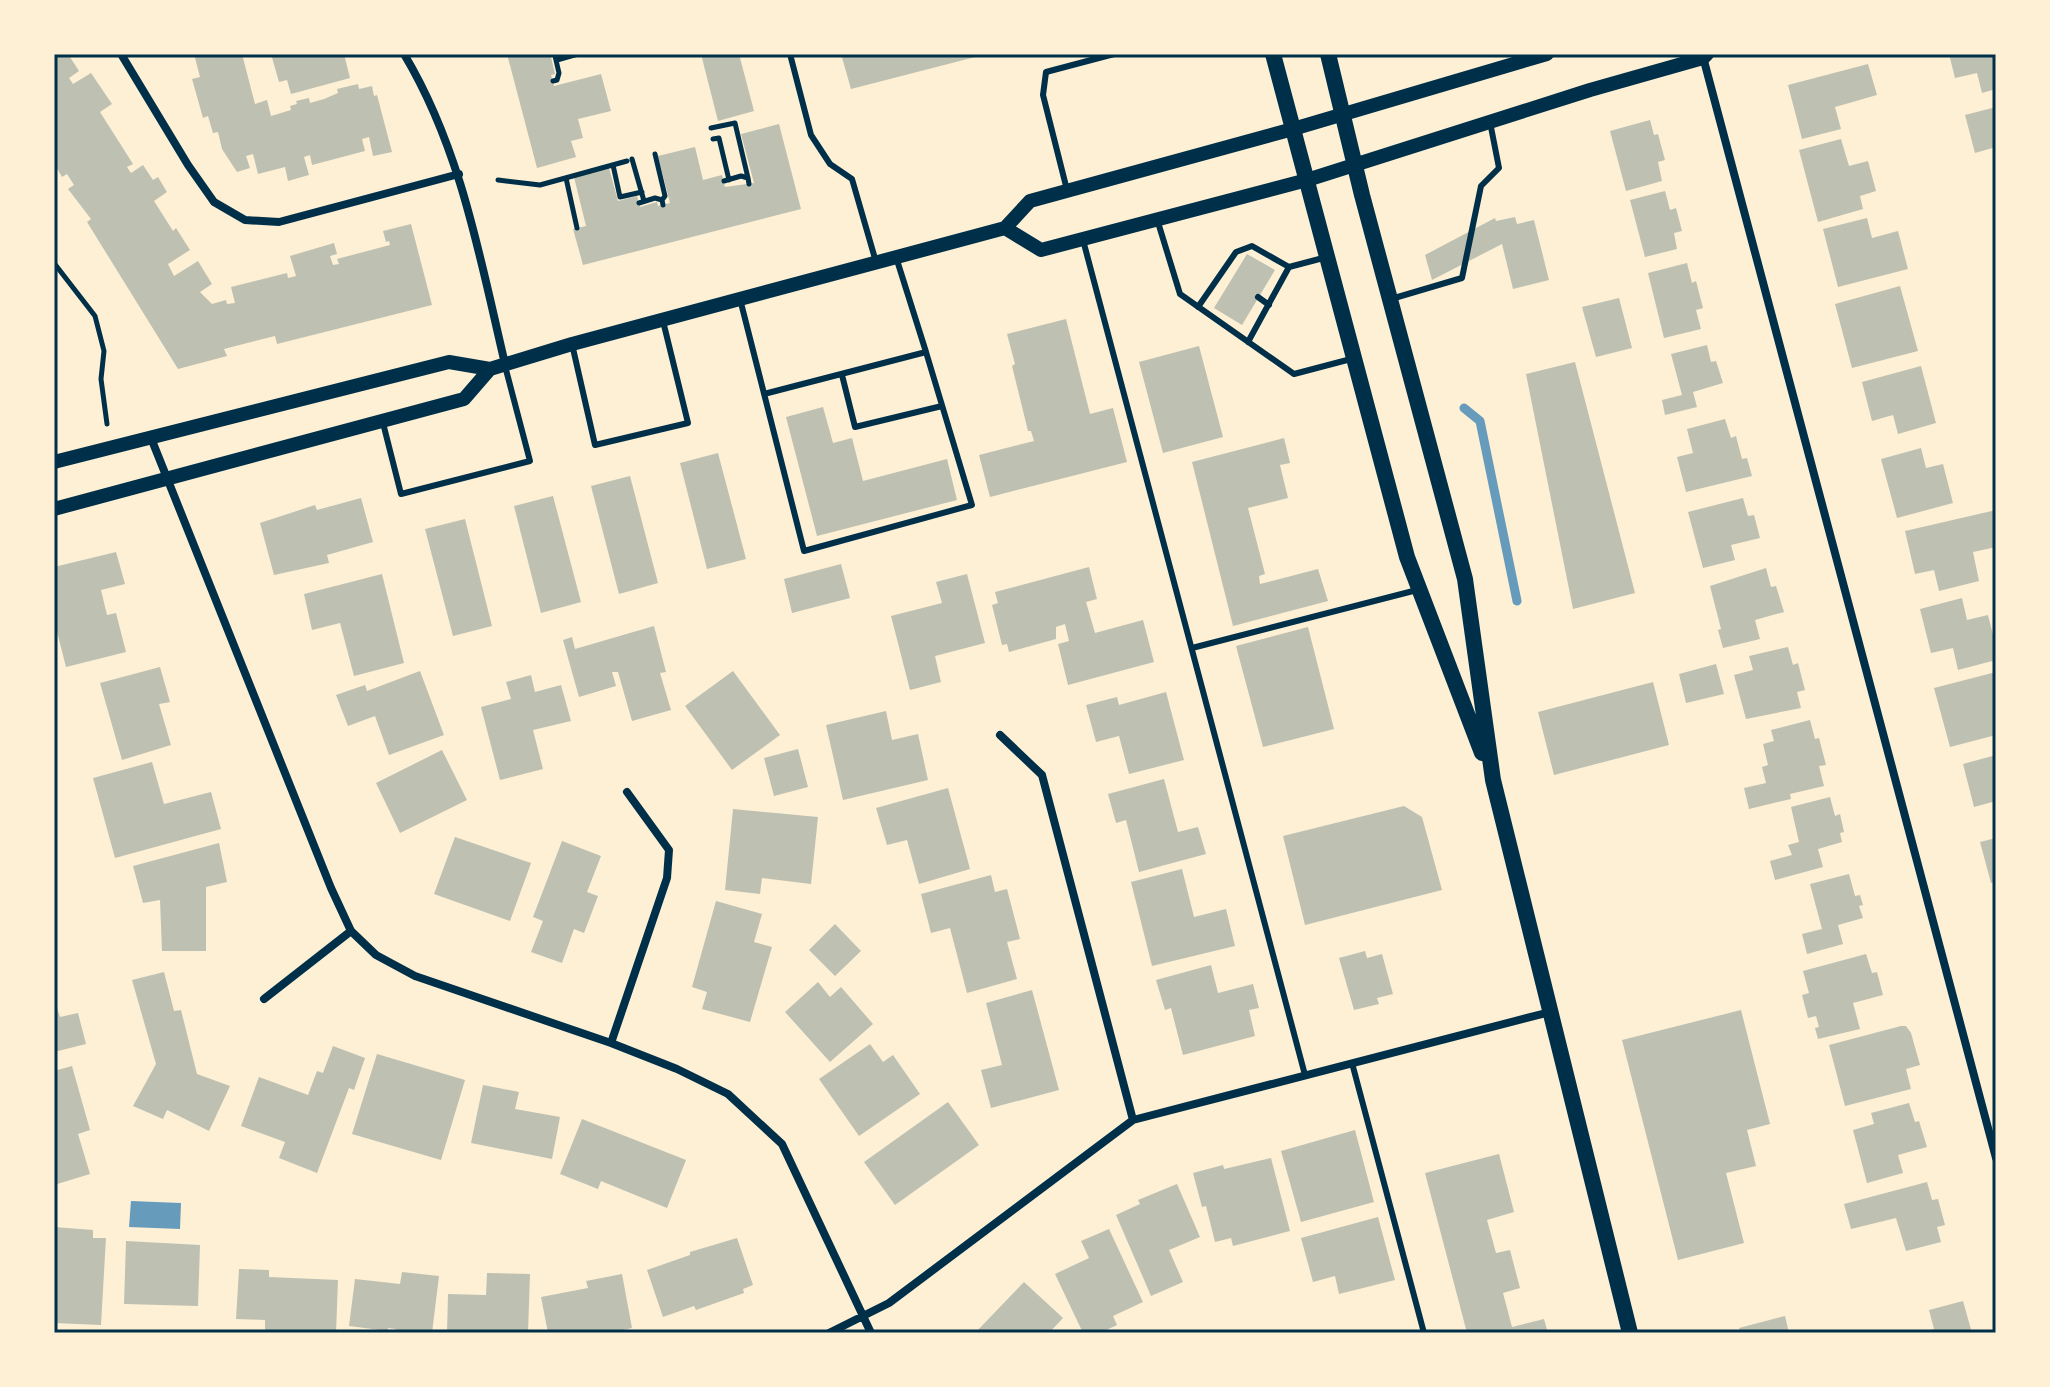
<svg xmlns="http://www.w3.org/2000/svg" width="2050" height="1387" viewBox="0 0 2050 1387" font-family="'Golos Text',sans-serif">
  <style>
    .water { fill: #669bbc }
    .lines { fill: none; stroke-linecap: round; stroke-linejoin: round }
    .stream { stroke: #669bbc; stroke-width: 9 }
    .building { fill: #bec0b2 }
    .path { stroke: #003049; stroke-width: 5 }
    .service { stroke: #003049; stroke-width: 6 }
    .minor { stroke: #003049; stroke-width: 8 }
    .tertiary { stroke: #003049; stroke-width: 14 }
    .secondary { stroke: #003049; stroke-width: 16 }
    .neatline { fill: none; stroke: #003049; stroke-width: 3 }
  </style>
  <rect width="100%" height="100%" fill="#fdf0d5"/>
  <!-- water -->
  <path class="water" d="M131,1201l50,2 -1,26 -51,-2z"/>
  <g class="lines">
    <!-- stream -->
    <path class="stream" d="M1464,408l16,13 37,180"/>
  </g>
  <!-- building -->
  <path class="building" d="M54,54h14l11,17 -10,7 4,6 18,-11 21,31 -12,8 33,52 -6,3 4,6 12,-8 10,15 5,-3 9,15 -13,9 19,30 3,-3 14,22 -22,14 6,12 24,-15 14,23 -12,8 12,12 14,-4 1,4 8,-1 -4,-16 56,-14 1,5 8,-2 -6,-20 44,-13 3,11 -7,2 3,9 6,-1 -2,-5 53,-14 -1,-4 -3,1 -3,-11 28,-7 21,81 -155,39 -2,-8 -51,13 3,7 -49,13 -91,-147 4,-3 -23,-30 6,-4 -7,-11 -5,3 -8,-14z
    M194,54h48l13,50 12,-4 4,16 20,-6 -1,-4 7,-2 -1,-3 13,-3 1,5 14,-4 14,-6 -1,-4 21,-5 1,5 13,-3 2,10 3,-1 15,57 -19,4 -4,-19 -7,2 3,12 -53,14 -2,-10 -6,2 5,18 -21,6 -3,-14 -27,7 -5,-20 -7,2 4,12 -13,4 -15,-23 -4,-17 -5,1 -5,-17 -5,2 -11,-39 8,-2z
    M271,54h73l6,24 -59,16 -4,-14 -8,2z
    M507,54h50l-6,3 4,17 -4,1 3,11 47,-12 10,37 -33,8 5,19 -12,3 5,16 -39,11z
    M701,54h38l15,57 -36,10z
    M841,54h142v1l-132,34z
    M1949,54h47v35l-14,4 -5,-20 -22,5z
    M1868,64l9,31 -42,12 6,22 -39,10 -14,-54z
    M1996,107v40l-21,6 -10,-38z
    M1650,120l4,15 4,-1 7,26 -7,2 4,19 -36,10 -16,-60z
    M779,124l22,85 -218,56 -10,-36 13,-3 -12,-49 35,-9 9,33 19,-5 3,11 17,-5 1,4 12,-3 -12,-47 37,-9 8,33 19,-5 3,12 29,-4 -13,-49z
    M1841,139l8,27 19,-5 8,30 -16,5 3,13 -45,13 -19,-72z
    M1665,191l5,19 6,-2 6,23 -8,2 3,16 -32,8 -15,-57z
    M1515,217l2,7 17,-4 15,60 -36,9 -11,-45 -70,36 -7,-25 70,-37 1,3z
    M1867,218l5,20 26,-7 10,38 -70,18 -15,-58z
    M1247,254l28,16 -33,55 -28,-17z
    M1687,263l5,20 4,-2 7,27 -7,2 5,19 -37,9 -16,-65z
    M1900,286l18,65 -66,17 -17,-64z
    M1619,298l13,50 -36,9 -14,-50z
    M1066,319l24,95 23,-6 14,54 -137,35 -11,-42 55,-14 -3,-10h-3l-16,-65 3,-2 -8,-30z
    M1707,345l4,17 5,-1 7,22 -30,9 4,15 -32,8 -3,-15 20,-5 -11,-41z
    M1199,346l24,91 -60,16 -24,-91z
    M1575,362l60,231 -62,16 -47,-235z
    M1921,366l15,57 -38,11 -5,-19 -21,6 -10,-39z
    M823,407l10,36 19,-5 11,43 84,-22 10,41 -140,36 -31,-119z
    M1725,419l6,19 5,-2 6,23 5,-1 5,18 -66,16 -9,-35 16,-4 -6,-24z
    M1284,438l6,25 -10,2 8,33 -40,10 17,66 -6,2 1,8 58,-15 10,32 -95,25 -41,-164z
    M1921,448l5,20 17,-4 10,39 -56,15 -16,-59z
    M718,453l28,106 -39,10 -27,-106z
    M630,476l28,107 -39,11 -28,-108z
    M553,496l28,106 -40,11 -27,-107z
    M361,498l12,44 -46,13 2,8 -55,12 -14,-52 55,-18 2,5z
    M1743,498l5,18 6,-1 6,23 -29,7 4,15 -32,8 -15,-56z
    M1996,510v37l-23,5 6,29 -40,10 -5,-21 -19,4 -10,-43z
    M465,519l27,107 -39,10 -28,-107z
    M116,552l9,32 -24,6 6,25 9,-2 10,39 -60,15 -12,-47v-53z
    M841,564l9,34 -58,15 -8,-34z
    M1089,567l8,32 -11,3 9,31 48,-13 11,42 -86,23 -10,-41 11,-3 -4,-17 -9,3v12l-47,13 -2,-8 -5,1 -10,-40 6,-2 -3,-11z
    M1766,568l5,19 5,-1 8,26 -29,8 5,19 -37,9 -5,-18 3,-1 -11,-43z
    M382,574l22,89 -50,13 -14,-53 -28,7 -8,-36z
    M967,574l18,69 -50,13 6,26 -31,8 -19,-74 51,-13 -6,-21z
    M1962,598l5,22 21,-5 5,20 3,-1v26l-38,10 -5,-22 -22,5 -11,-44z
    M654,626l12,46 -6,1 11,37 -39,11 -14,-49h-6l4,14 -37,11 -16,-57 9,-3 3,12z
    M1308,627l26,102 -71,18 -27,-101z
    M1788,647l5,18 5,-2 7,27 -8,2 4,16 -55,11 -12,-44 19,-5 -4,-14z
    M1716,664l8,30 -38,9 -7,-29z
    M160,667l10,35 -11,2 12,41 -49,15 -22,-77z
    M420,671l24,64 -55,20 -14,-39 -27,10 -12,-31 29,-10 2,6z
    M733,671l47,64 -48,35 -47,-64z
    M1996,672v63l-46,12 -16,-59z
    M531,675l4,17 26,-7 10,36 -38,9 10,39 -43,11 -19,-73 30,-8 -5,-17z
    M1653,682l16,63 -115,30 -16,-63z
    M1166,692l18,68 -55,14 -10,-38 -23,6 -10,-37 31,-8 2,8z
    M886,711l6,29 26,-6 10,46 -85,20 -17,-75z
    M1810,720l5,19 4,-1 7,27 -7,1 5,20 -34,8 1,5 -42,10 -5,-21 22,-5 -4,-16 6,-2 -5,-21 11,-3 -3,-11z
    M798,749l10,38 -34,9 -10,-38z
    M442,750l25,50 -67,33 -24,-50z
    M1996,755v46l-22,6 -11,-43z
    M152,762l12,42 47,-12 10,37 -106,29 -22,-80z
    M1164,779l14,53 20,-5 8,27 -67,18 -13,-52 -10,3 -8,-29z
    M948,788l22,81 -51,15 -12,-44 -20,5 -11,-37z
    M1830,797l5,19 5,-2 4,18 -4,1 2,9 -24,7 5,18 -48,13 -5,-19 22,-6 -4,-10 11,-3 -8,-35z
    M1404,806l18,11 20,73 -137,35 -22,-89z
    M733,809l85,8 -7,67 -49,-6 -2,16 -35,-4z
    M455,837l76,26 -21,58 -76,-27z
    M1996,838v44l-5,1 -11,-41z
    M562,841l39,15 -14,36 11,4 -14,37 -10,-4 -12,34 -31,-11 12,-31 -10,-4z
    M219,843l8,39 -21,5v64h-44l-2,-51 -17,3 -10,-37z
    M1182,869l12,48 32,-8 9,37 -83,20 -21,-84z
    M1849,874l6,22 5,-1 3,10 -4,1 4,12 -25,7 5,19 -36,10 -5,-20 20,-5 -12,-45z
    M991,875l4,17 12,-3 13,50 -13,3 10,37 -50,14 -17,-65 -19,5 -10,-39z
    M716,901l46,13 -8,28 18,5 -22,75 -48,-13 5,-17 -15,-5z
    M835,924l26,27 -26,25 -26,-26z
    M1365,951l2,7 15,-4 11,40 -16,4 2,6 -25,6 -15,-52z
    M1866,954l6,19 5,-1 6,23 -30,8 7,26 -42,10 -3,-11 4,-1 -3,-11 -8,2 -6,-23 7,-2 -6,-22z
    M1211,965l7,28 35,-9 6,24 -10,2 6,26 -72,19 -12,-47 -6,2 -9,-30z
    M164,972l10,39 7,-1 16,64 33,12 -21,45 -42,-21 -4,9 -30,-13 23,-42 -24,-84z
    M818,982l12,15 11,-10 32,37 -43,38 -45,-50z
    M1032,990l27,100 -68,18 -10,-38 21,-5 -16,-62z
    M54,999l6,18 18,-4 8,31 -32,8z
    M1741,1010l29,114 -23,6 9,36 -30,7 18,70 -66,17 -56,-220z
    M1901,1026h5l5,7 9,32 -14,4 5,20 -66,17 -16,-61z
    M870,1044l13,18 10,-7 27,39 -61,42 -40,-57z
    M333,1046l32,12 -11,32 -5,-2 -32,85 -38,-15 6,-16 -44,-16 18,-49 49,18 9,-24 6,2z
    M377,1054l88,26 -24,80 -89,-26z
    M72,1066l18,64 -12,4 12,40 -36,11v-114z
    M483,1085l36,7 -4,17 45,8 -8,42 -81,-16z
    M948,1102l31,43 -84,60 -31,-43z
    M1909,1103l6,19 4,-1 8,26 -29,8 5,18 -36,10 -14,-53 21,-6 -3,-11z
    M582,1119l104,41 -19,48 -66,-27 -3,8 -38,-15z
    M1355,1130l19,72 -73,20 -20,-71z
    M1499,1154l15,58 -27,8 9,33 14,-3 10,38 -17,5 9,34 32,-8 4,14h-81l-42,-160z
    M1271,1158l19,73 -57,15 -2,-8 -16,4 -9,-36 -4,1 -9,-34 30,-8 1,4z
    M1927,1182l5,18 6,-1 7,26 -8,2 4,15 -35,9 -10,-33 -45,11 -7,-25z
    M1177,1184l23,53 -31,13 14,32 -32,14 -35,-81 24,-11 -2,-4z
    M1378,1217l17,63 -56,14 -4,-18 -22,6 -12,-44z
    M54,1227l39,3v8h13l-5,87 -47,-2z
    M1109,1229l34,73 -30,14 4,9 -17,8h-17l-28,-59 34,-16 -8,-17z
    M737,1238l16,47 -10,4 1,4 -48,17 -2,-4 -31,11 -16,-47 43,-15v-3z
    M126,1241l74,4 -2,61 -74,-2z
    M239,1269l30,1v7l69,3 -2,53 -71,-1v-12l-29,-1z
    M402,1272l37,4 -7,57h-36v-4l-8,-1v3l-39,-5 6,-47 45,5z
    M487,1273l43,1 -2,59h-81l1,-39 38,1z
    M622,1274l10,54 -24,5h-60l-7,-36 47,-9 -2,-7z
    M1024,1282l39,36 -14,15h-74z
    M1963,1301l9,32h-49l11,-4 -5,-19z
    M1785,1316l4,17h-48l-2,-5z"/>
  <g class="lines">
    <!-- path -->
    <path class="path" d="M557,60l21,-6
      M553,81l4,-1 2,-7 -4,-17
      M711,128l24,-5 13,55
      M713,139l6,-1 10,42
      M655,154l10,42 -3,4
      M632,159l12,42
      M613,165l7,32 22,-5
      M566,178l11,50
      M498,180l42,5 87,-24
      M724,181l17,-5 7,2 1,6
      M639,203l16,-5 7,2 1,5
      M54,263l41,53 9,35 -3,28 6,45"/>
    <!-- service -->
    <path class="service" d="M790,54l21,81 19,29 22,15 24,83
      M1067,190l-24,-95 3,-23 68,-18
      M1157,219l23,75 114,80 57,-15
      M1083,240l222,835
      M896,257l30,95
      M1258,297l11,8
      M740,299l64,252 168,-46 -46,-153 -162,42
      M1391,299l71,-21 19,-92 18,-18 -9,-46
      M1198,307l38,-55 16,-6 37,21
      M1248,342l41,-75 38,-10
      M572,344l23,101 93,-22 -25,-102
      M842,375l13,52 87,-21
      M383,423l18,71 129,-33 -25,-95
      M1192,648l225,-58
      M1352,1063l72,270"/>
    <!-- minor -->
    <path class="minor" d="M121,54l67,111 26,37 31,18 34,2 180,-48
      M404,54c57,95 76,204 101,310
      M1703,57l293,1101
      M151,438l180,450 20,43 25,24 39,21 196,67 66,26 51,25 54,50 89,189
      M1000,735l42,40 91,345
      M264,999l87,-68
      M611,1043l56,-165 2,-28 -42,-58
      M829,1333l60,-30 244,-183 417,-108"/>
    <!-- tertiary -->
    <path class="tertiary" d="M1005,228l36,22 266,-70 283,-90 113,-32 4,-4
      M54,462l395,-100 41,7 82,-25 433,-116 25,-27 263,-72 254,-75
      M54,509l410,-110 26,-30"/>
    <!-- secondary -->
    <path class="secondary" d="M1273,54l134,503 75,196
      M1328,54l34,141 103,384 28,201 137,553"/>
  </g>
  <!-- border -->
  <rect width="2050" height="1387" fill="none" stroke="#fdf0d5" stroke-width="112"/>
  <rect x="56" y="56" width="1938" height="1275" class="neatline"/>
</svg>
